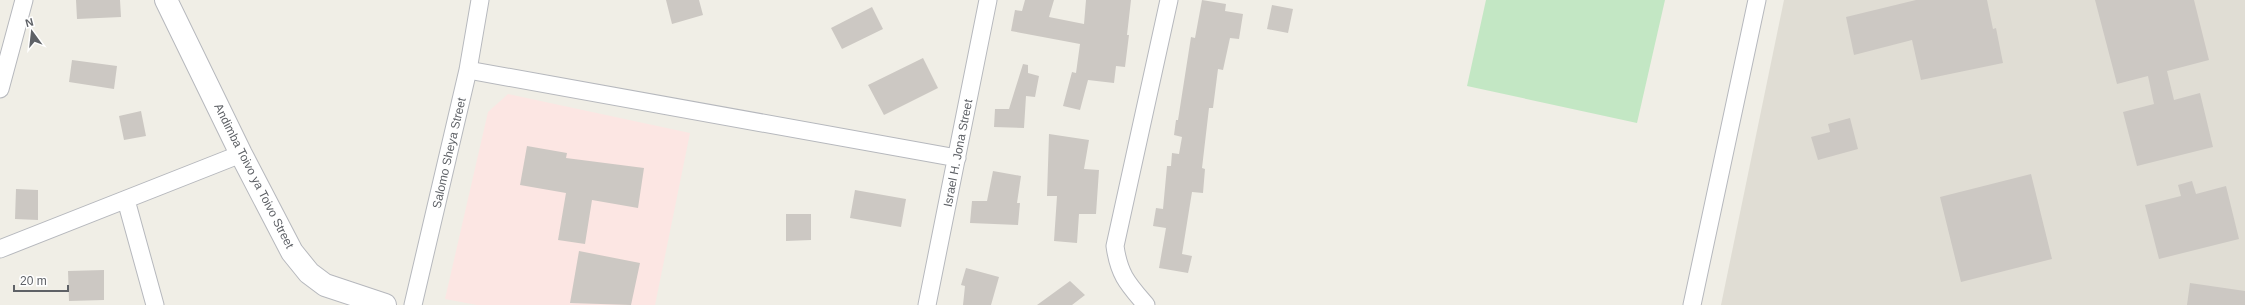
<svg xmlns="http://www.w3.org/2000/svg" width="2245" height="305" viewBox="0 0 2245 305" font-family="Arial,sans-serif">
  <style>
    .education { fill: #e0ddd4 }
    .medical { fill: #fce6e3 }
    .green { fill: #c3e7c4 }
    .building { fill: #ccc8c3 }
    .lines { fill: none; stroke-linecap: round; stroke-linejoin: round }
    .minor-casing { stroke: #b6b8bd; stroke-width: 19 }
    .tertiary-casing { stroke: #b6b8bd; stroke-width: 24 }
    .minor { stroke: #fff; stroke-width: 17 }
    .tertiary { stroke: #fff; stroke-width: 22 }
    .labels { text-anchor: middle; stroke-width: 3; stroke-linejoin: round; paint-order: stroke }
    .street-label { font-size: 12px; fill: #5e6166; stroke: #fff }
  </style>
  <rect width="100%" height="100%" fill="#f0eee6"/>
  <!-- education -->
  <path class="education" d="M1784,0h461v305h-524z"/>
  <!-- medical -->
  <path class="medical" d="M508,94l182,39 -35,172h-178l-32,-6 43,-187z"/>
  <!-- green -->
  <path class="green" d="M1486,0h179l-28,123 -170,-37z"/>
  <!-- building -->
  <path class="building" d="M76,0h44l1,17 -44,2z
    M666,0h33l4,15 -31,9z
    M1025,0h29l-5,17 35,7 2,-24h45l-4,35h2l-4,32 -9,-1 -2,17 -26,-3 -8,30 -17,-4 9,-34 4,1 4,-29 -69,-13 4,-21 7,1z
    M1202,0l24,4 -1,7 18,3 -4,25 -9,-1 -7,32 -5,-1 -5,39h-4l-7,60 3,1 -2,24 -11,-1 -10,62 10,2 -4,17 -29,-5 7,-40 -13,-2 3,-18 7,1 4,-43h4l1,-13 7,1 3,-17 -8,-2 2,-15h2l13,-83 4,1z
    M1916,0h71l6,29 3,-1 7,35 -82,17 -9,-40 -58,15 -8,-38z
    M2095,0h99l15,60 -42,11 7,29 26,-7 13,54 -76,19 -14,-54 31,-8 -6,-28 -31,8z
    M1272,5l21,4 -5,24 -21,-4z
    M872,7l11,22 -41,20 -11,-21z
    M923,58l15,30 -54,27 -16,-30z
    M72,60l45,6 -3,23 -45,-7z
    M1023,64l5,1v8l11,3 -4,21 -9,-1 -2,32 -30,-1 1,-18h14z
    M141,111l5,25 -22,4 -5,-24z
    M1850,118l8,31 -40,11 -7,-23 19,-5 -2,-8z
    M1049,134l40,6 -5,29 15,1 -3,44h-17l-2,29 -23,-2 3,-45h-10z
    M527,146l40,7 -1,5 78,10 -6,40 -46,-8 -7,44 -27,-4 8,-47 -46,-8z
    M993,171l28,5 -4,27h3l-2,22 -48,-2 2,-22h15z
    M2031,174l21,85 -91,23 -21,-85z
    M2192,181l4,13 30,-8 13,53 -80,20 -14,-54 36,-9 -3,-11z
    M16,189l22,1v30l-23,-1z
    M855,190l51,9 -5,28 -51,-9z
    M786,214h25v26l-25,1z
    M579,251l61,12 -9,42 -61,-2z
    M966,268l33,9 -8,28h-28l2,-19 -4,-1z
    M104,270v30l-35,1 -1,-30z
    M1070,281l15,14 -13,10h-35z
    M2190,283l55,8v14h-58z"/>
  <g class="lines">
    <defs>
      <path id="minor" d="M468,70l489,88
        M0,89l24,-89
        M126,200l29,105
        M0,249l241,-95
        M413,305l55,-235 12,-70
        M927,305l61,-305
        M1146,305c-18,-21 -27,-30 -31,-59l54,-246
        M1692,305l65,-305"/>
      <path id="tertiary" d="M166,0l75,154 51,98 17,21 16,12 60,20"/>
    </defs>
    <!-- minor casing -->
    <use href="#minor" class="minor-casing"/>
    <!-- tertiary casing -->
    <use href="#tertiary" class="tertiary-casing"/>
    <!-- minor -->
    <use href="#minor" class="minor"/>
    <!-- tertiary -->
    <use href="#tertiary" class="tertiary"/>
  </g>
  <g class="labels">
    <!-- street labels -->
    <g class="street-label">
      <text transform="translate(449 153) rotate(-77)" y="4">Salomo Sheya Street</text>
      <text transform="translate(958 153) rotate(-79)" y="4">Israel H. Jona Street</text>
      <text transform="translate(254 176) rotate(63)" y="4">Andimba Toivo ya Toivo Street</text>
    </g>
  </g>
  <!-- north arrow -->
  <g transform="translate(32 32) rotate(345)" stroke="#ffffff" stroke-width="3" paint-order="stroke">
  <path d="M0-3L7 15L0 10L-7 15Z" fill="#5e6166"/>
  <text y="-6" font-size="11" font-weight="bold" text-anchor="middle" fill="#5e6166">N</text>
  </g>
  <!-- scale -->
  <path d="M14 285v6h54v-6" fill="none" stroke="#5e6166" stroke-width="2"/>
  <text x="20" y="285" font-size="12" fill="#5e6166" stroke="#ffffff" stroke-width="3" paint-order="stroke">20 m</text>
</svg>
